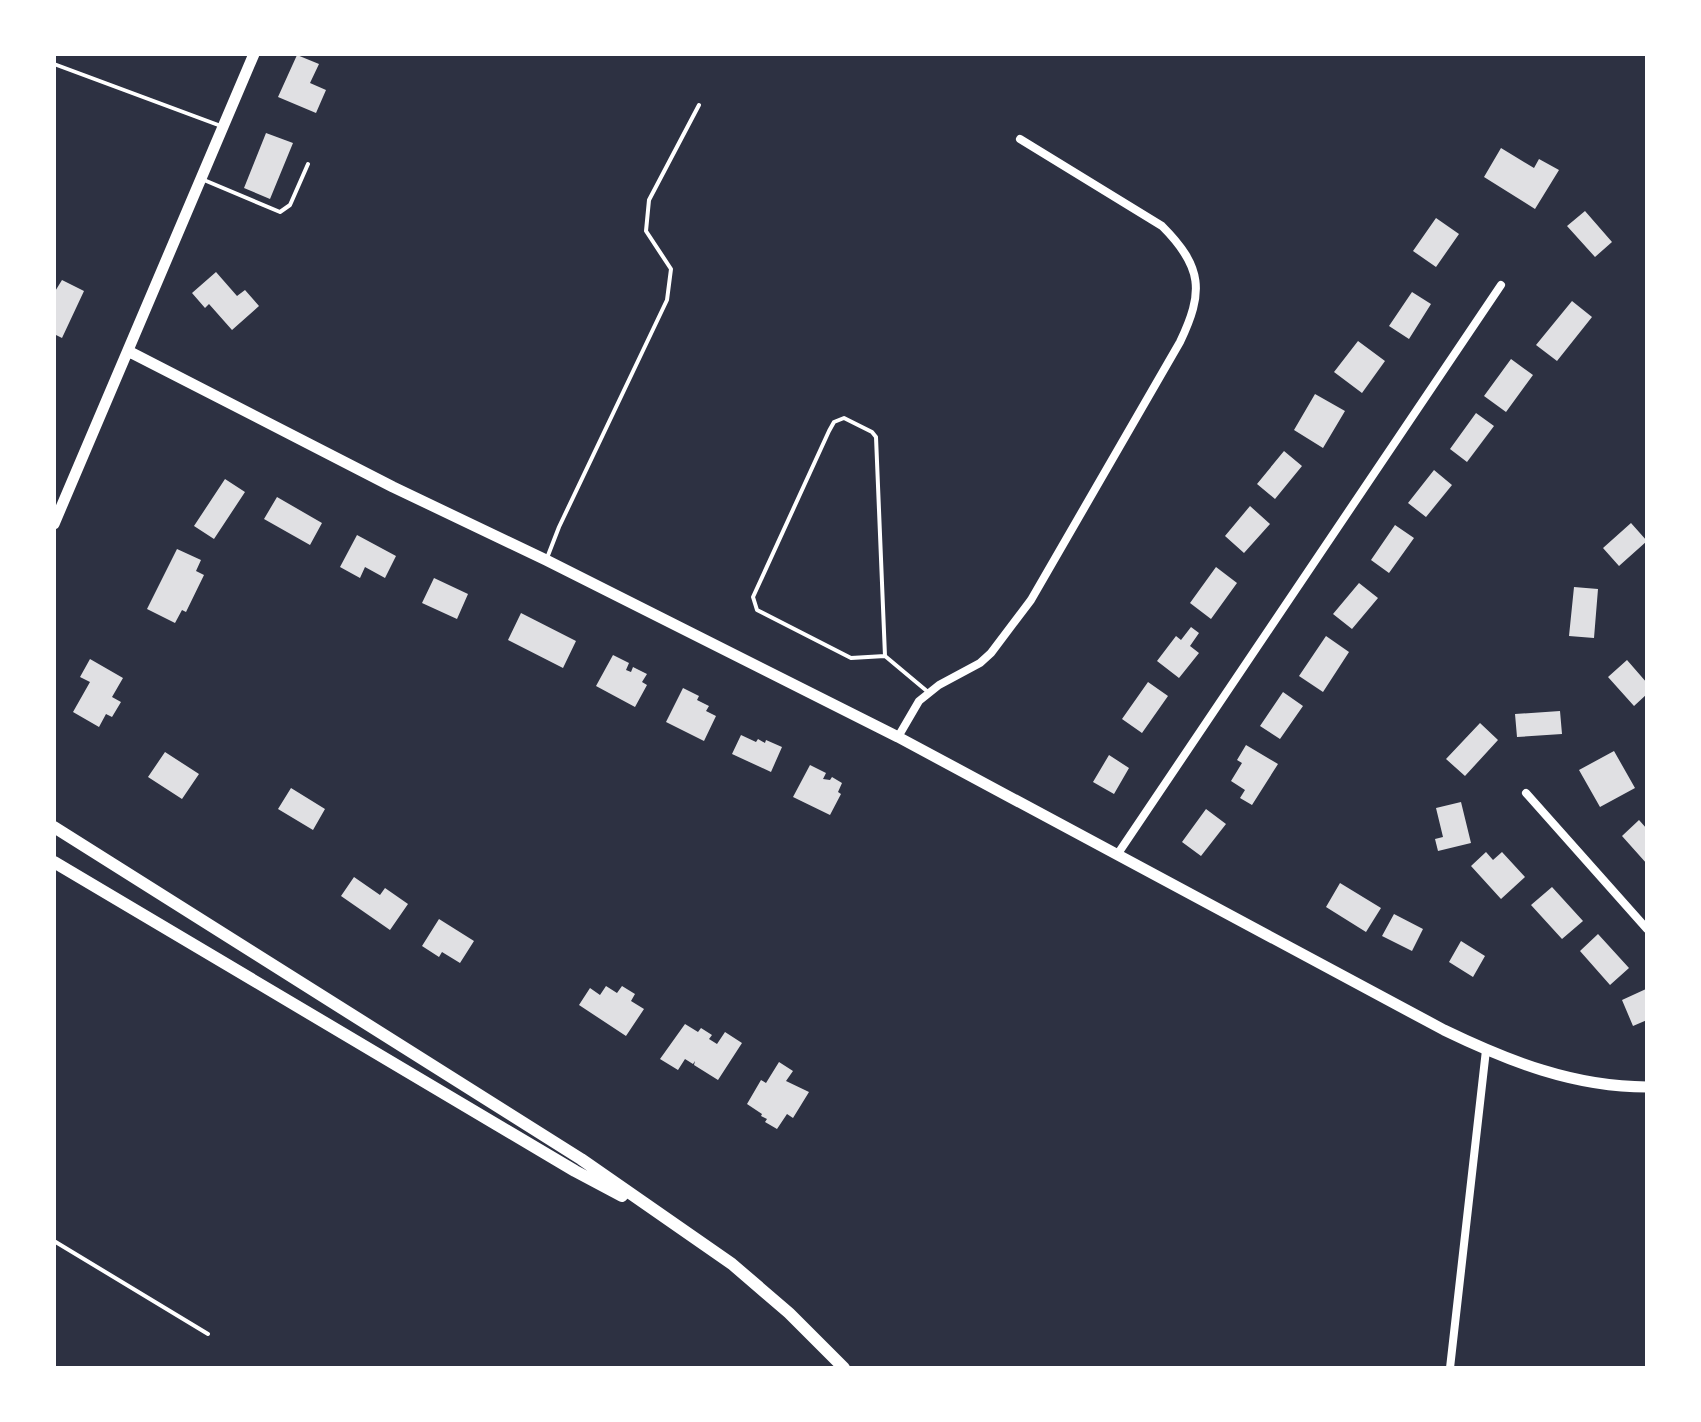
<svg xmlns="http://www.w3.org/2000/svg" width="1701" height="1422" viewBox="0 0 1701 1422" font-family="Barlow,sans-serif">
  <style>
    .building { fill: #e0e0e3 }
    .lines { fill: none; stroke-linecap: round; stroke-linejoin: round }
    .service { stroke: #fff; stroke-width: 4 }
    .minor { stroke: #fff; stroke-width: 8 }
    .tertiary { stroke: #fff; stroke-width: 11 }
    .secondary { stroke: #fff; stroke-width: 12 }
  </style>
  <rect width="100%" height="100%" fill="#2d3142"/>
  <!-- building -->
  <path class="building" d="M297,55l22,9 -9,19 16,7 -10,23 -38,-16z
    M266,133l27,10 -23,56 -26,-11z
    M1501,148l33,20 5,-9 20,11 -24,39 -51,-32z
    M1585,211l27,31 -17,15 -28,-31z
    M1436,218l23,16 -23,33 -23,-16z
    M216,272l21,24 8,-6 14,16 -27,24 -23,-26 -4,4 -13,-15z
    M62,280l22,11 -22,47 -8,-4v-41z
    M1412,292l19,12 -22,35 -20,-13z
    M1572,301l20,16 -35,44 -21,-16z
    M1358,341l27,20 -23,32 -28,-21z
    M1511,359l22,16 -27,37 -22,-16z
    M1315,394l30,17 -22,37 -29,-18z
    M1476,413l18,13 -27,36 -17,-13z
    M1284,451l18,15 -27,33 -18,-15z
    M1434,470l18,15 -26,32 -18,-14z
    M225,479l20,13 -31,47 -20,-13z
    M277,497l45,26 -12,22 -46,-26z
    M1250,506l20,18 -26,29 -19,-17z
    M1631,523l16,18 -28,25 -16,-18z
    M1395,525l19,13 -25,35 -18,-13z
    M357,535l39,21 -11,22 -20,-11 -5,11 -20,-11z
    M177,549l24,11 -5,11 8,4 -18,37 -4,-2 -7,13 -28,-14z
    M1216,567l21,16 -26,36 -21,-16z
    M434,578l34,16 -11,25 -35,-16z
    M1359,583l19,15 -26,31 -19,-15z
    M1574,587l24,2 -4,49 -25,-2z
    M521,613l55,28 -13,27 -55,-28z
    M1191,627l8,6 -9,13 9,7 -20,25 -22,-17 19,-25 5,4z
    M1326,636l23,16 -26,40 -24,-16z
    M613,655l16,8 -3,7 5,2 2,-5 14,7 -5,8 5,3 -12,22 -39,-21z
    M90,659l33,19 -11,19 9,5 -9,15 -6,-3 -7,13 -26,-15 17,-30 -10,-5z
    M1627,660l20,23v11l-13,12 -26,-29z
    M1148,682l20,14 -26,37 -20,-14z
    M683,688l16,8 -2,4 12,6 -3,5 10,5 -12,25 -38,-19z
    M1283,692l20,14 -23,33 -20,-13z
    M1560,711l2,23 -45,3 -2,-23z
    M1480,723l18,17 -33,36 -19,-17z
    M741,735l15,7 2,-3 7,4 1,-3 16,7 -11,25 -39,-18z
    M1246,745l32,19 -26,41 -12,-7 5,-8 -14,-9 11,-18 -5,-3z
    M1614,751l21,37 -35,19 -21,-37z
    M165,752l34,22 -17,25 -34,-22z
    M1109,755l20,13 -15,26 -21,-12z
    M810,765l16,8 -3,6 7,1 2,-3 10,6 -4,9 3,2 -11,21 -37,-18z
    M291,788l34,21 -12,21 -35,-21z
    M1461,802l10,41 -33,8 -3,-12 8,-2 -7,-29z
    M1206,809l20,15 -25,32 -19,-14z
    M1639,820l8,9v35l-25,-28z
    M1486,852l7,8 9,-8 23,25 -24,22 -30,-33z
    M354,877l26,18 5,-7 23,16 -18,26 -49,-34z
    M1340,883l41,25 -15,24 -40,-25z
    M1552,887l31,34 -21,18 -31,-34z
    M1394,914l29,15 -11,22 -30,-15z
    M439,919l35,22 -14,22 -18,-11 -3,5 -17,-11z
    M1598,934l31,34 -19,17 -30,-34z
    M1461,941l24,15 -12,21 -24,-15z
    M606,986l11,7 5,-7 13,8 -4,7 13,8 -18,27 -47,-31 11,-17 10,7z
    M1646,989l1,31 -14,6 -11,-26z
    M685,1024l13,8 3,-4 11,7 -3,4 8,5 8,-12 17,11 -24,37 -24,-15 1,-4 -2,3 -8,-5 -7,11 -18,-11z
    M779,1062l14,9 -7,10 23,11 -16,26 -6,-4 -10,15 -12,-7 2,-3 -6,-3 1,-2 -15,-10 14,-24 5,3z"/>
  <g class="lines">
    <!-- service -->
    <path class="service" d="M54,64l167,62
      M204,180l76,32 10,-7 18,-41
      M547,558l12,-31 108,-227 4,-31 -25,-38 3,-31 50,-95
      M885,656l-9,-219 -4,-5 -28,-14 -10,4 -5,9 -76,166 4,13 94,48 34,-2 43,36
      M54,1241l154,93"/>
    <!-- minor -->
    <path class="minor" d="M898,737l21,-36 20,-16 41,-22 11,-10 40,-53 149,-258c24,-50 23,-75 -18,-116l-142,-87
      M1526,793l121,136
      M1117,855l384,-570
      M1450,1368l36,-318"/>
    <!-- tertiary -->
    <path class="tertiary" d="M128,351l265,136 153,73 352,177 546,293c64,31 130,57 203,57
      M54,524l200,-470"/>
    <!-- secondary -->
    <path class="secondary" d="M54,827l527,332 151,105 57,49 55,55
      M54,862l521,309 47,25"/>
  </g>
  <!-- border -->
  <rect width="1701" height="1422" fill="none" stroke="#ffffff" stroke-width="112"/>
</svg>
